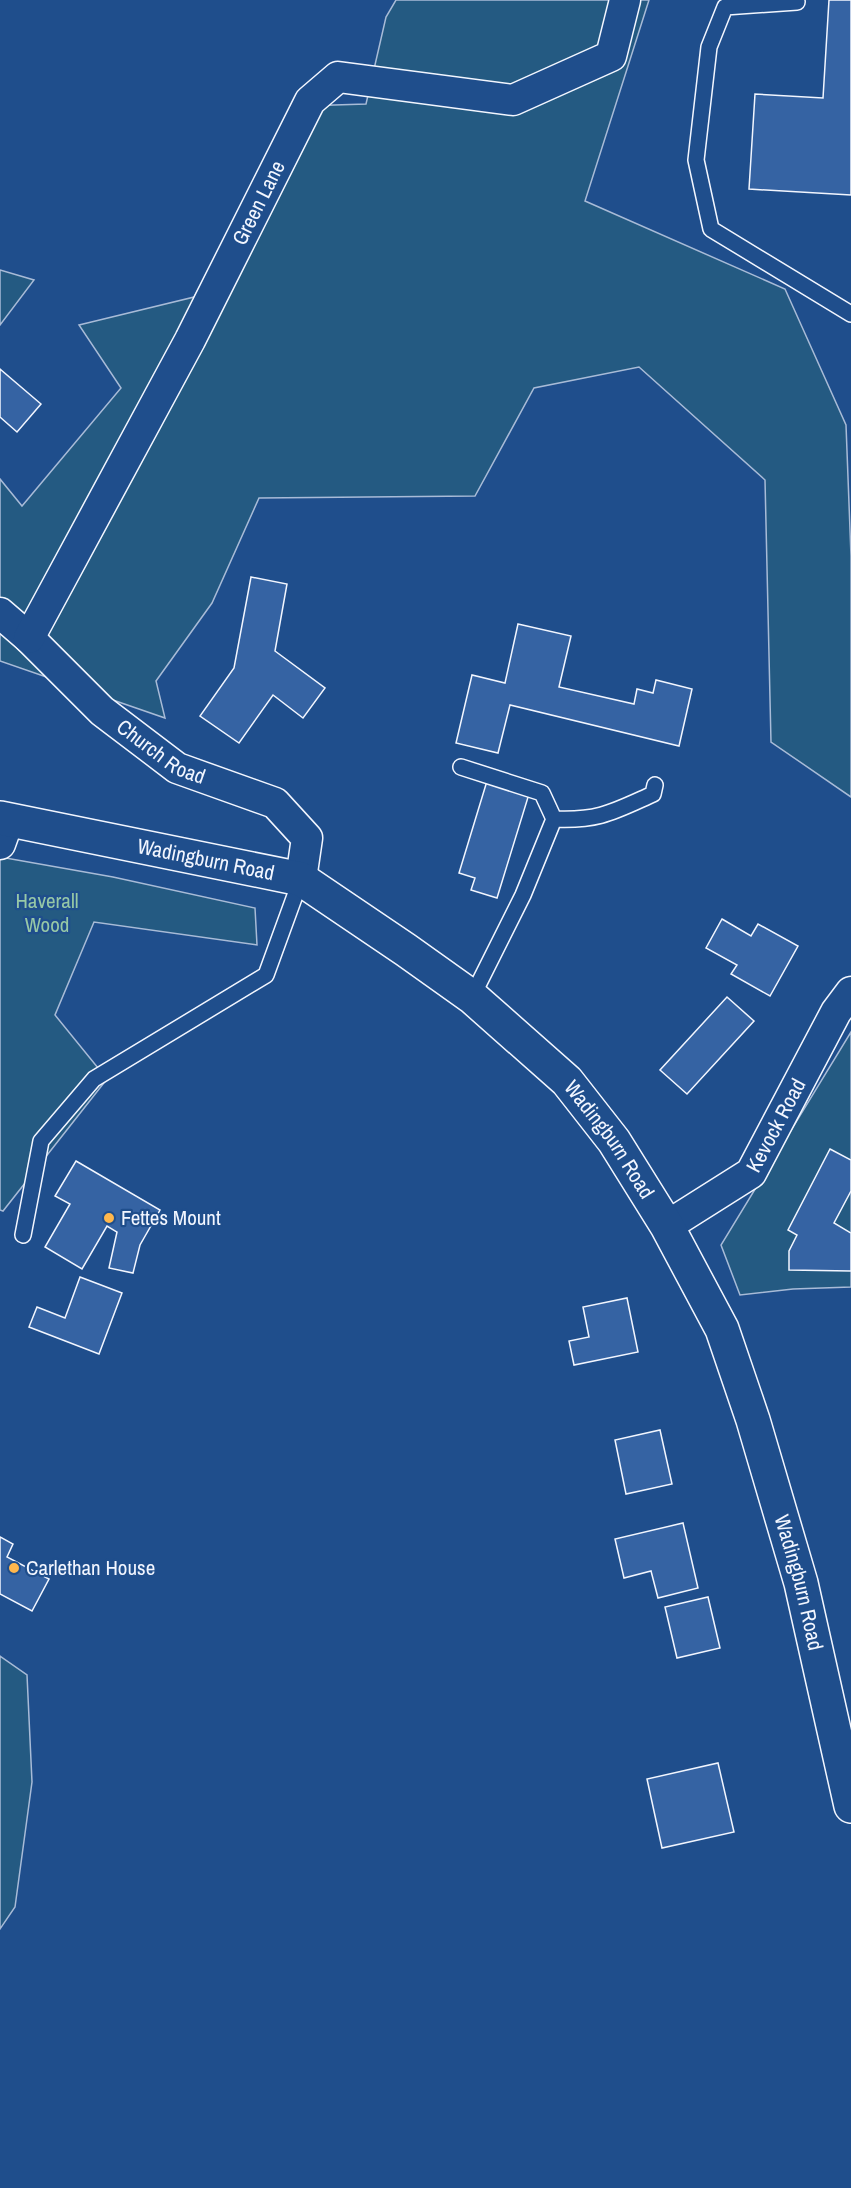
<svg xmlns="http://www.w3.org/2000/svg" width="851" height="2188" viewBox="0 0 851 2188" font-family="'Archivo Narrow',sans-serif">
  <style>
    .green { fill: #245a82; stroke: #a8bbd7; stroke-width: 1.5 }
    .building { fill: #3563a3; stroke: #f2f6ff; stroke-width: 1.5 }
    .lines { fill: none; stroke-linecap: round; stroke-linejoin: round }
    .service-casing { stroke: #f2f6ff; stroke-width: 18 }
    .minor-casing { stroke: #f2f6ff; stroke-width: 33 }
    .primary-casing { stroke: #f2f6ff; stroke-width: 36 }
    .service { stroke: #1f4e8c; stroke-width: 15 }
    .minor { stroke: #1f4e8c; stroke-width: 30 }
    .primary { stroke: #1f4e8c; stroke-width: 33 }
    .poi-dot { fill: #ffb74d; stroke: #1f4e8c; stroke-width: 2 }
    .labels { text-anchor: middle; stroke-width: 4.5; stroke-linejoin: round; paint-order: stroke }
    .street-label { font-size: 21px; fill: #f2f6ff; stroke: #1f4e8c }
    .park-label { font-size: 21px; fill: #97c8a6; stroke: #1f4e8c }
    .poi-label { font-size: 21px; fill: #f2f6ff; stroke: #1f4e8c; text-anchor: start }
  </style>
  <rect width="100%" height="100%" fill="#1f4e8c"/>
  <!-- green -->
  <path class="green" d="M396,0h253l-64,201 200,88 61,136 5,131v241l-80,-55 -6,-262 -126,-113 -105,21 -59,108 -216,2 -47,105 -56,78 9,37 -165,-57v-182l22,27 99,-118 -42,-63 115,-28 108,-191 64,-2 20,-87z
    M0,270l34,10 -34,45z
    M0,857l113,20 142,31 2,37 -163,-23 -39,93 52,64 -104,132 -3,-1z
    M851,1032v255l-58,2 -53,6 -19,-50z
    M0,1656l27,19 5,107 -17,125 -15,22z"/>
  <!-- building -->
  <path class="building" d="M829,0h22v195l-102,-6 6,-95 68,4z
    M0,369l41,35 -24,28 -17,-15z
    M251,577l36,7 -12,67 50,37 -22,30 -30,-23 -34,48 -39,-27 34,-48z
    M518,624l53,12 -12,51 75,17 3,-15 16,4 3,-13 36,9 -13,57 -169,-41 -12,48 -42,-10 16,-68 33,8z
    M487,781l42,13 -32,104 -26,-8 4,-12 -16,-5z
    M722,919l29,17 7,-12 40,22 -28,50 -39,-22 6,-9 -31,-17z
    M727,997l27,24 -67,73 -27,-24z
    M830,1149l21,11v31l-17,32 17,10v38l-62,-1v-19l8,-16 -9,-5z
    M76,1161l84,49 -20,35 -7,28 -24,-5 8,-36 -10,-6 -25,43 -37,-22 25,-43 -15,-8z
    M80,1277l42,16 -23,61 -70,-27 8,-20 28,11z
    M627,1298l11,54 -64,13 -5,-24 20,-4 -6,-30z
    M660,1430l12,54 -46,10 -11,-54z
    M683,1523l15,65 -40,10 -7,-27 -27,7 -9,-39z
    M0,1537l13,7 -6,13 42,22 -17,32 -32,-17z
    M708,1597l12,51 -43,10 -12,-51z
    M718,1763l16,69 -72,16 -15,-69z"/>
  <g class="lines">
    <defs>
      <path id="service" d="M797,2l-72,5 -16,40 -13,113 15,69 140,85
        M461,767l81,26 12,26 -31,76 -51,102
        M554,819c45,2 59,-7 99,-25l2,-9
        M23,1235l18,-94 53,-62 172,-104 35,-96"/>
      <g id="minor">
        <path id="s1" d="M0,613l29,25 73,73 75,57 98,35 32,35 -6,41"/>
        <path id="s2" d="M29,638l161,-298 120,-239 28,-24 175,23 98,-44 14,-56"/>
        <path d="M0,844l9,-25"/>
        <path id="s3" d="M667,1226l84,-53 85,-161 15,-20"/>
      </g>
      <g id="primary">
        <path id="s4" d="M0,818l301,61 105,71 66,47 95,84 47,60 53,85 55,103 31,91 48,163 50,223"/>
      </g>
    </defs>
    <!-- service casing -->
    <use href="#service" class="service-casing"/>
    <!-- minor casing -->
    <use href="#minor" class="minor-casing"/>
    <!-- primary casing -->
    <use href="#primary" class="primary-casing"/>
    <!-- service -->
    <use href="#service" class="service"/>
    <!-- minor -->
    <use href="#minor" class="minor"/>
    <!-- primary -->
    <use href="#primary" class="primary"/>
  </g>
  <!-- markers -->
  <g class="poi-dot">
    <circle cx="109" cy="1218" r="6"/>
    <circle cx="14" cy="1568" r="6"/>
  </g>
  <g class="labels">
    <!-- street labels -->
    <g class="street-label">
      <text dy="7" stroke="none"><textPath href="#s2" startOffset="492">Green Lane</textPath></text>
      <text dy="7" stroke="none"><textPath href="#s1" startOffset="214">Church Road</textPath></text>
      <text dy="7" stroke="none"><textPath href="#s4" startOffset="210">Wadingburn Road</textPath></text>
      <text dy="7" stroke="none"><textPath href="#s3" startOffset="153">Kevock Road</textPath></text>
      <text dy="7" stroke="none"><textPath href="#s4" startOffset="714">Wadingburn Road</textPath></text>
      <text dy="7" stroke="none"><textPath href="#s4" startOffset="1200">Wadingburn Road</textPath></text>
    </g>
    <!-- park labels -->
    <g class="park-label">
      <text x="47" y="908">Haverall<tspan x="47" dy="24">Wood</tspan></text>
    </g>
    <!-- poi labels -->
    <g class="poi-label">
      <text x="121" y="1225">Fettes Mount</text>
      <text x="26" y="1575">Carlethan House</text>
    </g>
  </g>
</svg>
